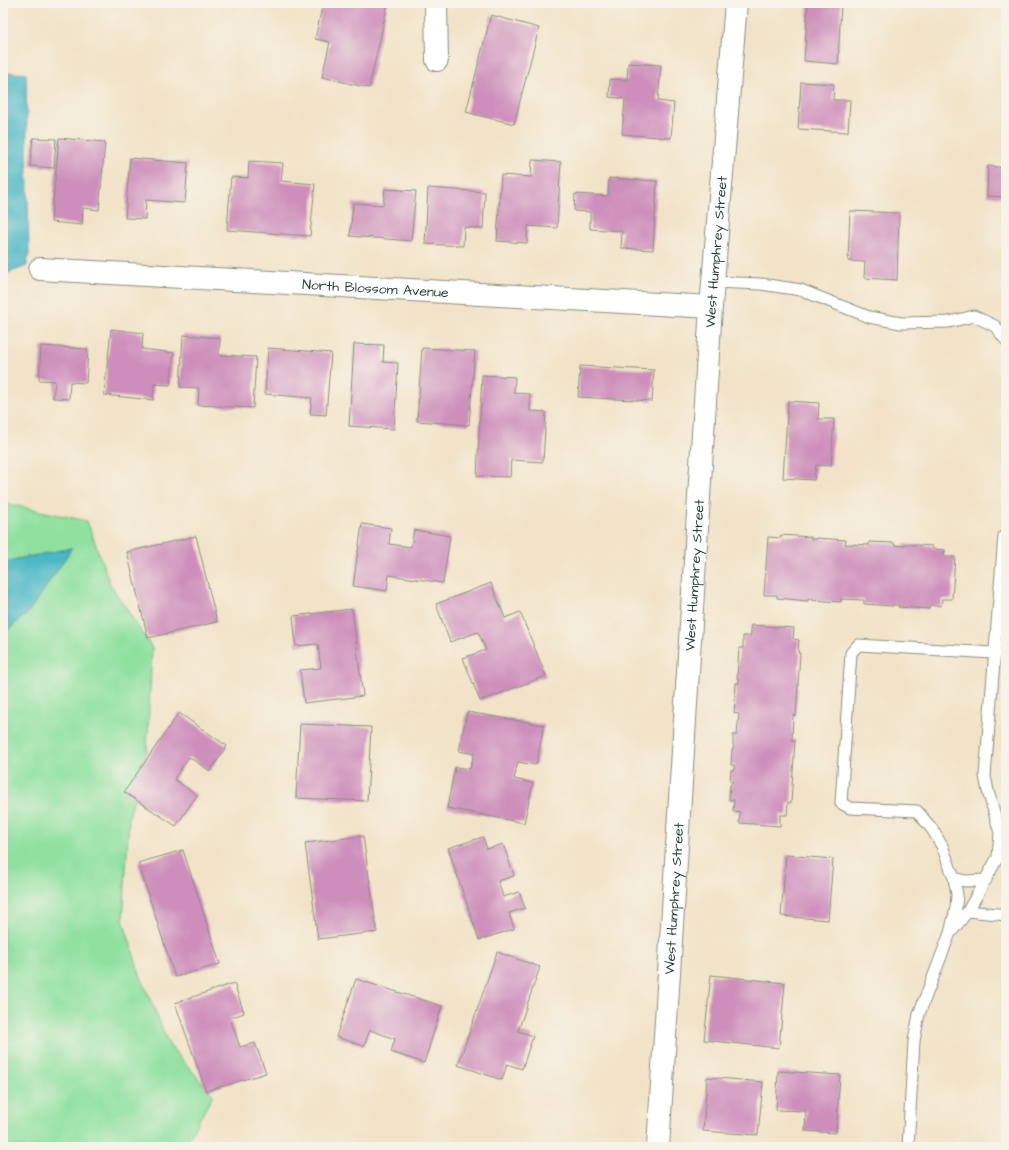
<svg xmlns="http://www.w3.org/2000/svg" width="1009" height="1150" viewBox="0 0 1009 1150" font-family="'Architects Daughter',sans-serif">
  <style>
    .green { fill: #90e1a0; stroke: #588f6a }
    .water { fill: #4cb8c7; stroke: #367a7e }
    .building { fill: #cd8ebb }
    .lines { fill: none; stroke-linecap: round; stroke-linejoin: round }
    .lane-casing { stroke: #88907e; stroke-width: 13 }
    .street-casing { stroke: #88907e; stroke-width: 24 }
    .lane { stroke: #fff; stroke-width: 11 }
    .street { stroke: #fff; stroke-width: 22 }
    .labels { text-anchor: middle; stroke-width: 3; stroke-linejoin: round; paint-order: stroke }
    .street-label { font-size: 14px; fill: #1f3d34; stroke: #f7f3e8 }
  </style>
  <rect width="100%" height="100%" fill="#f7f3e8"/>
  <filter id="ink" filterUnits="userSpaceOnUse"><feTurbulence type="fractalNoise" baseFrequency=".025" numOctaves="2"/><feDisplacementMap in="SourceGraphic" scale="8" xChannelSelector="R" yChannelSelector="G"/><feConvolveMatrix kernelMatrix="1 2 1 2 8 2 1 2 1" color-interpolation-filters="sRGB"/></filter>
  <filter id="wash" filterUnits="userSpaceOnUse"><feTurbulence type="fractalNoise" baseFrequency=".012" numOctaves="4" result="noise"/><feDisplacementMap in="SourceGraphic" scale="16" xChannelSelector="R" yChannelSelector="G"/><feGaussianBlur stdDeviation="0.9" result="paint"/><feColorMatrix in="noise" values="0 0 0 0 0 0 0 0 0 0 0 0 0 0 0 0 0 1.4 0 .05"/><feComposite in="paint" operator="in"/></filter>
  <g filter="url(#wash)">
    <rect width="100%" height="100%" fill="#f2e3c8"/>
    <!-- green -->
    <path class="green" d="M3,503l84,18 23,63 42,64 -5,102 -18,67 -6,103 17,55 29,70 44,50 -29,52h-181v-513l25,-21 44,-65 -69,14z"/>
    <!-- water -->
    <path class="water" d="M3,72l23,2 3,183h-2v9l-24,9z
      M72,548l-44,65 -25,21v-72z"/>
    <g id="blocks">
      <!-- building -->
      <path class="building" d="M323,3h65l-19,85 -47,-11 8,-35 -15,-3z
        M808,3h33l-3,61 -34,-3z
        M491,15l48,13 -25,96 -48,-12z
        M628,63l33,2 -3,36 16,2 -3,35 -49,-4 3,-35 -16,-2 1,-18 17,1z
        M801,82l33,2 -1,16h17l-2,32 -50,-3z
        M33,138l23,1 -2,29 -24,-2z
        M59,138l46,4 -6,68 -16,-2 -1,17 -31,-3z
        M130,158l58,5 -3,40 -39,-3 -1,19 -20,-1z
        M532,160l29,2 -4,66 -29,-2 -1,17 -30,-2 4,-66 30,2z
        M249,161l34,2 -2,18 34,3 -5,52 -83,-6 4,-53 17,1z
        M988,166l18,2v29l-19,-1z
        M609,178l48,3 -4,69 -32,-2 1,-17 -32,-2v-17l-16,-1 1,-17 33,2z
        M428,188l57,4 -2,37 -19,-2 -1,19 -38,-2z
        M385,189l31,2 -5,50 -61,-5 3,-33 30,2z
        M850,211l49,2 -2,67 -33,-2 1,-16 -17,-1z
        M111,329l32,4 -1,16 32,4 -4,32 -16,-1 -1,16 -49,-5z
        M183,335l37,3 -1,17 37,2 -3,51 -55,-3 1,-17 -19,-1z
        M354,344l30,1 -1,17 15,1 -4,66 -45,-3z
        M41,346l47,3 -2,34 -16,-1 -1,17 -16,-1 2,-17 -16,-1z
        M268,348l63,5 -5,62 -16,-1 2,-16 -47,-4z
        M422,348l53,3 -6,74 -52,-4z
        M580,366l74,4 -2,31 -74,-4z
        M482,375l33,2 -1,16 16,1v17l16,1 -3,50 -32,-2 -1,17 -33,-1z
        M788,401l31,2 -1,16h16l-3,47 -15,-1 -2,15 -31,-2z
        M362,524l29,4 -2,16 22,3 3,-17 36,6 -7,47 -54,-8 -2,16 -34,-5z
        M781,535l30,2v2h5v-1l30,2 -1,4 24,1v-3l25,1v2l10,1v-2l28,2v3l13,1 -1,7h11l-3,42h-10l-1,7 -11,-1 -1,4 -31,-2 1,-2h-6v1l-29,-2v-4l-23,-1v3l-29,-2 1,-1h-5v2l-31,-3v-3h-13l4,-58 13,1z
        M196,536l21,86 -69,16 -21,-86z
        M491,583l14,35 15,-6 26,64 -66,25 -17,-43 23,-8 -8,-18 -28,10 -14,-38z
        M352,609l11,87 -59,7 -4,-33 21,-2 -3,-24 -22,2 -3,-30z
        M751,625l43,3 -1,11 6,1 -1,13h2l-4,63 -3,-1 -1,25h3l-4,63 -3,-1 -1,13h-7v11l-41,-3 1,-11 -7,-1 1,-11h-5l1,-15 3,-3 -3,-1 1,-11h3v-5h-3l1,-15 2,-3 -1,-2v-10h4l2,-21 -5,-1 2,-30h3v-4h-2l2,-31h4v-12h8z
        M467,712l77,13 -8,40 -18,-3 -4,17 19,4 -9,40 -77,-15 8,-41 15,2 4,-15 -15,-3z
        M179,713l48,33 -17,25 -21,-14 -13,19 -2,3 23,16 -21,31 -52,-34z
        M300,724l71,3 -4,74 -71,-3z
        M363,836l14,96 -59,7 -13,-96z
        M483,837l4,12 16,-5 11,32 -16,5 5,16 16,-5 6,16 -16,5 5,16 -35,11 -31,-92z
        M183,850l37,114 -45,13 -37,-114z
        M786,855l47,4 -5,61 -47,-4z
        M497,952l43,15 -22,64 15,5 -11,33 -15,-5 -5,16 -44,-15z
        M711,975l74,8 -6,65 -75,-8z
        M356,979l86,27 -18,57 -33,-11 4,-13 -25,-9 -6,16 -28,-9z
        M234,983l10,30 -14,5 10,29 15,-4 11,30 -60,18 -31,-88z
        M778,1071l62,4 -4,58 -31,-2 1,-20 -30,-1z
        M707,1077l56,5 -5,53 -55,-4z"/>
    </g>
  </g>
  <g filter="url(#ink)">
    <use href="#blocks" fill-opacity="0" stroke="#88907e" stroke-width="1"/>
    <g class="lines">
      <defs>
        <path id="lane" d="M713,282l48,2 40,6 68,27 32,6 48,-1 25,-6 21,10 11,14
          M954,878l11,3 21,-1
          M968,911l38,4
          M952,931l16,-20 30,-54 2,-24 -12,-42 -3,-15 19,-240
          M908,1147l6,-106 5,-27 31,-81 6,-25 1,-14 -3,-16 -12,-32 -10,-17 -15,-18 -67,-3 -9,-5 10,-150 7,-8 135,8"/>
        <g id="street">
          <path d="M436,3l1,57"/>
          <path id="s1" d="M40,269l671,38"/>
          <path id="s2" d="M658,1147l53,-840 25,-304"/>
        </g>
      </defs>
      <!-- lane casing -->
      <use href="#lane" class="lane-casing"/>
      <!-- street casing -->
      <use href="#street" class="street-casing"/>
      <!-- lane -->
      <use href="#lane" class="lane"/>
      <!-- street -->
      <use href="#street" class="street"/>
    </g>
  </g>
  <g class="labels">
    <!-- street labels -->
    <g class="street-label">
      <text dy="5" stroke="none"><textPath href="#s2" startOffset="897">West Humphrey Street</textPath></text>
      <text dy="5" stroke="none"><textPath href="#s1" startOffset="336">North Blossom Avenue</textPath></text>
      <text dy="5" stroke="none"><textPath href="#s2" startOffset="573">West Humphrey Street</textPath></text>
      <text dy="5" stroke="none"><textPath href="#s2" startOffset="249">West Humphrey Street</textPath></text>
    </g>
  </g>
  <!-- margin -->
  <rect width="1009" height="1150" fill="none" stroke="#f7f3e8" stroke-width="16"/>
</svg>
